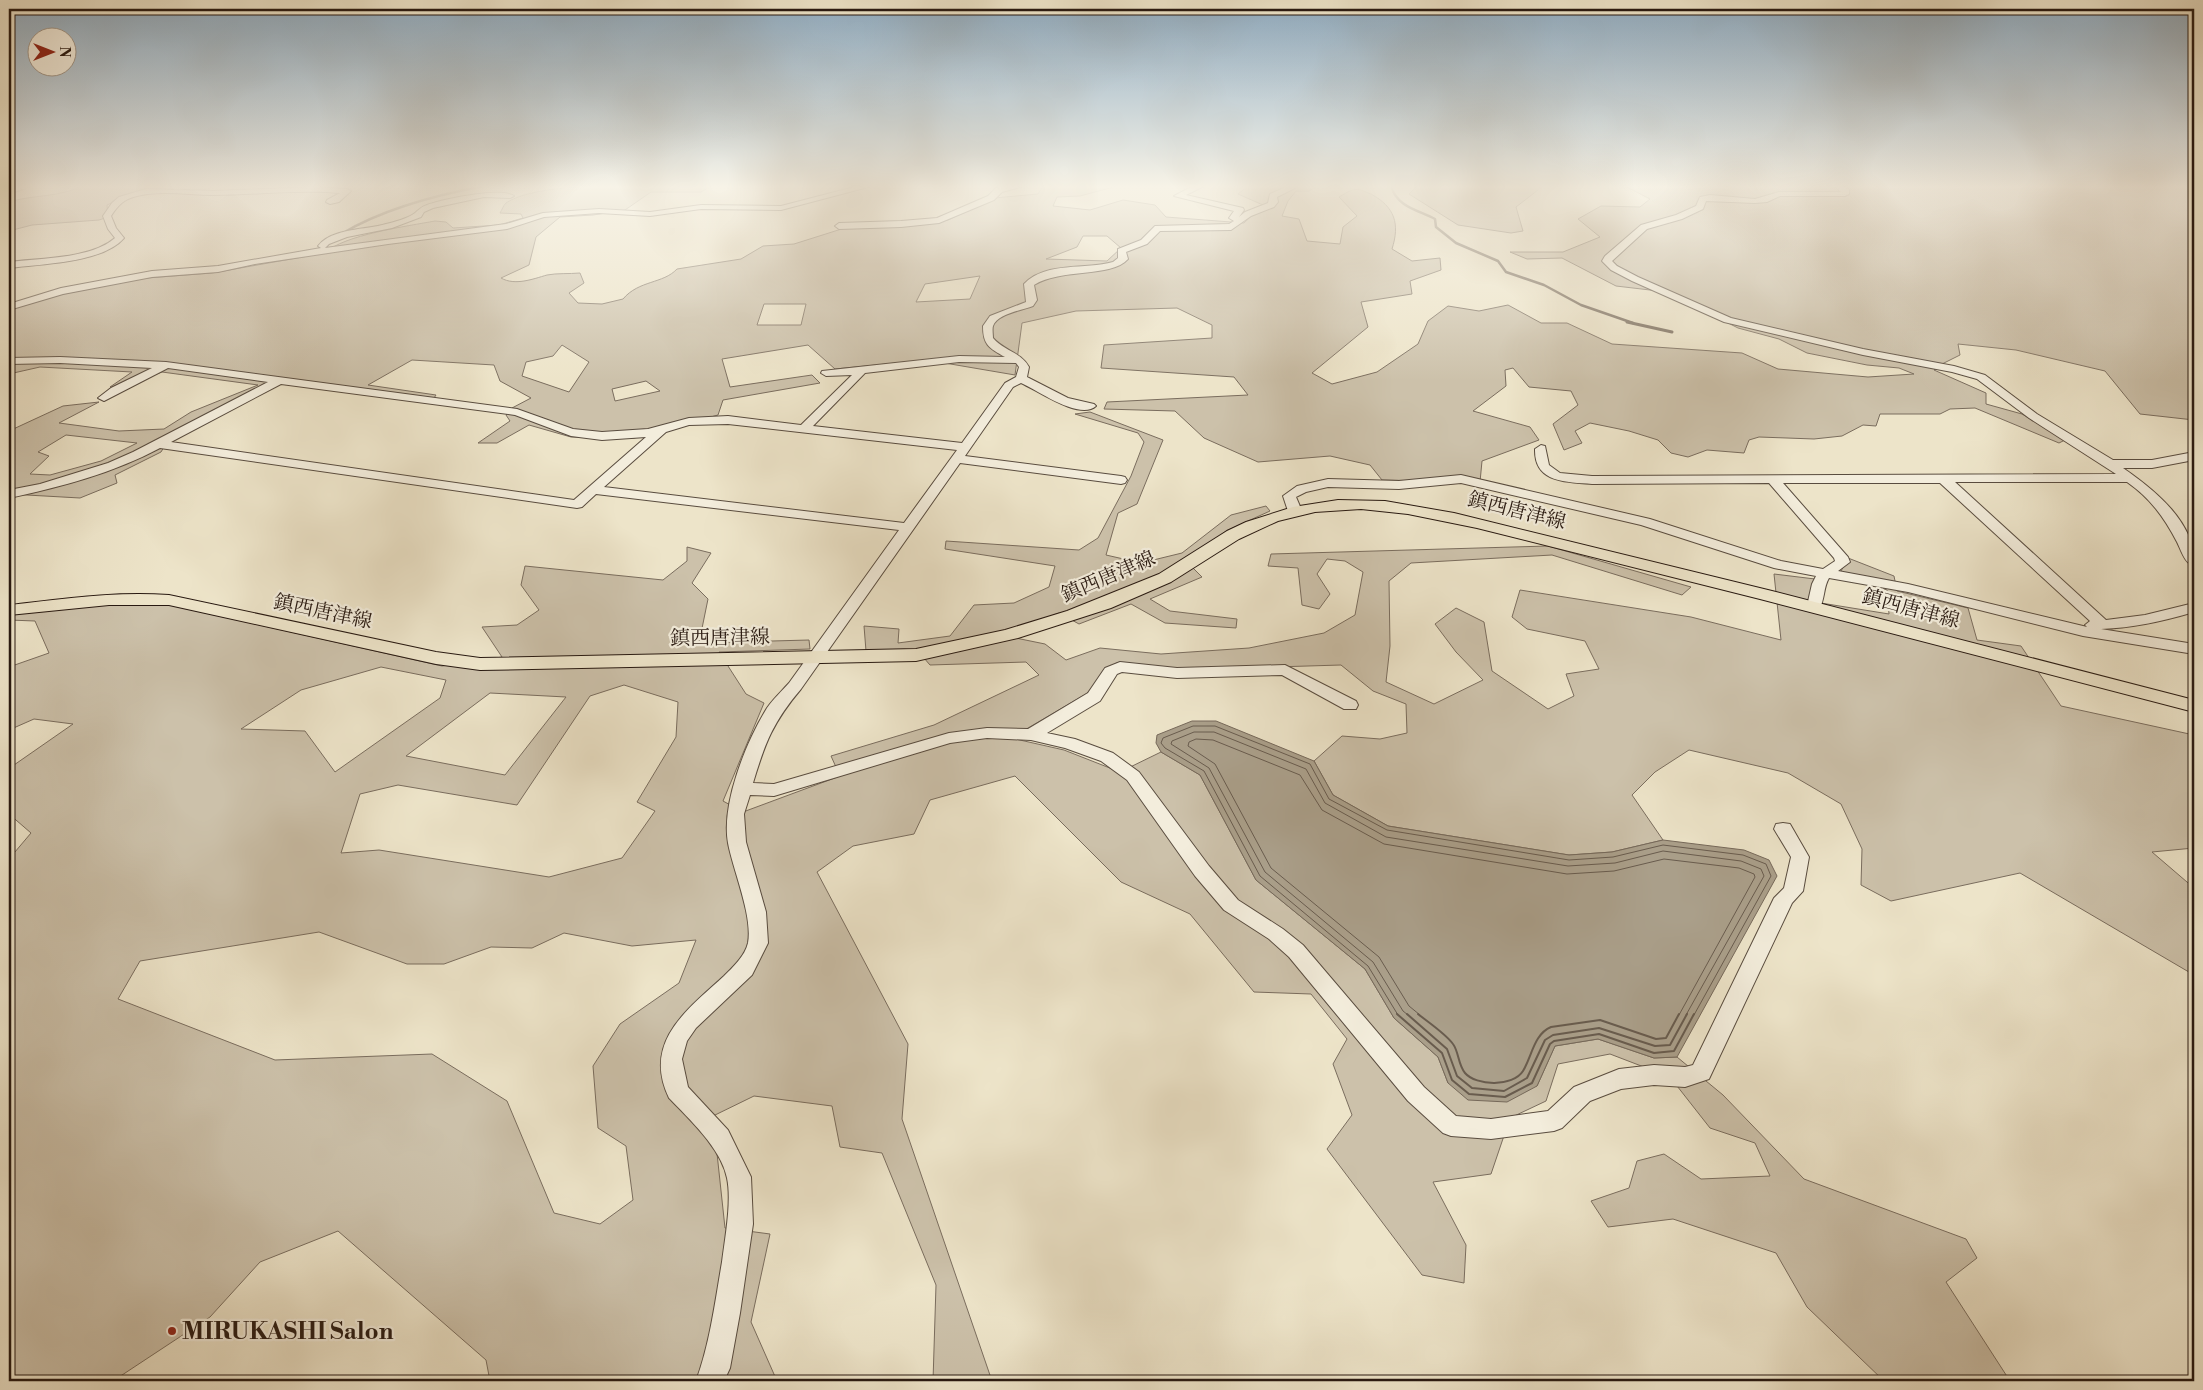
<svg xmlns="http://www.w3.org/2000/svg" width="2203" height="1390" viewBox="0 0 2203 1390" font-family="'Libre Bodoni','Noto Serif JP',serif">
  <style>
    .green { fill: #ccc1aa; stroke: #7a6d5e; fill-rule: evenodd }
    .water { fill: #aa9f8a; stroke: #76695a }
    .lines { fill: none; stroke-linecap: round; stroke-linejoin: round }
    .shore-far1 { stroke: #695c4e; stroke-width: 1 }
    .shore { stroke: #695c4e; stroke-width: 2 }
    .stream-far1 { stroke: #76695a; stroke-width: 2.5 }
    .stream { stroke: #76695a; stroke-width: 3 }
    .minor-casing { stroke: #594c3f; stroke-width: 2 }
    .major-casing { stroke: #281911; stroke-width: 2 }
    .minor { fill: #f3eddc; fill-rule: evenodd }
    .major { fill: #ede4c9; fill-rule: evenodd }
    .poi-dot { fill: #8f2418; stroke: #f3eddc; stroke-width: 2 }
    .labels { text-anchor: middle; stroke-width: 4.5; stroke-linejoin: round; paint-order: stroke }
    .street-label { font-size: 20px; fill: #281911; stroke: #f3eddc }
    .near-poi-label { font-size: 24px; font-weight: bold; fill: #281911; stroke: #f3eddc; text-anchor: start }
  </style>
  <rect width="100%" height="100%" fill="#ede4c9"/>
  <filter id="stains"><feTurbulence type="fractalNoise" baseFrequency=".004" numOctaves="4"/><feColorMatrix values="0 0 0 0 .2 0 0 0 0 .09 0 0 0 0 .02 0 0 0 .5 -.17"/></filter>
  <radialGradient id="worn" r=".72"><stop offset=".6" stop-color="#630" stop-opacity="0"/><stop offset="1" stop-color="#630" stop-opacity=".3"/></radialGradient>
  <!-- green -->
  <path class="green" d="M81,186h132l-5,3c-36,1 -68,0 -101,16l1,12 -9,3 -67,5 -23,6v-29c21,-7 54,-5 72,-16z
    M711,186l-10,6h-50l-26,18 -32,5 -33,2 -24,20 -7,28 -28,13c14,8 32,1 46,-3 10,-2 22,-1 33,-2l4,10 -15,10 9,10 24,1 21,-5c16,-19 40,-15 54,-30l64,-10 22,-13 31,-2 57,-18 68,-1 29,-5 46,-22 44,-4 5,-8h74l-37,10 -23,1 -4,9 37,4 33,-10 32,5 11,12 78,6 19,-18 -25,-11 10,-8h69l-8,5h-13l-8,10 -6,15 17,3 8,22 33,3 3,-17 14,-11 -18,-19c4,-2 9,-6 14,-7 6,-2 12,2 18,4 24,13 29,30 21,55l20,12 28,-3 1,12 -31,11 2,13 -51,8 7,25 -56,46 20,11 45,-12 41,-28 10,-23 20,-15 31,5 29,-6 33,18h26l45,21 130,9 36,16 90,8 46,-3 -15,-6 -32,-3 -60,-12 -28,-14 -41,-11 -71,-36 -51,-6 -54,-28 -35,1 -17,-7h53l37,-15 -22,-18 23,-13 39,1 10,-8 -25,-13h569v234l-54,-6 -35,-43 -89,-21 -58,-6 2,11 -18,9 -8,6 52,23v11l36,10 43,26 -6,3 -84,-35 -25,1 -10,5h-60l-4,12 -13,-1 -21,11 -28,3 -55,-2 -10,3 -5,13 -37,-3 -19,7 -17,-4 -13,-13 -29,-9 -39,-8 -15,8 7,12 -18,7 -11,-26 25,-19 -7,-14 -42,-4 -16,-19 -8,2 1,16 -33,25 57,16 9,13 -57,21 -2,21 -98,-2 -12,-15 -40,-9 -72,6 -54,-24 -29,-27 -71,-2 3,-7 141,-7 -14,-18 -133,-9 3,-23 108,-7v-13l-35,-17 -101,3 -54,12 -7,52 -88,-15 -92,9 -27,-24 -86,14 8,28 82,-12 8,8 -97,17 -5,15 -84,23 -63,-1 -42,-12 -32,18h-19l32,-22 -4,-6 6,-7 19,-10 -31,-17 -6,-16 -82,-5 -44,25 68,10 -2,3 -151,-19 -113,58 -9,15 -46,23 2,8 -37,15 -71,-4v-63l54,-25 36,-4 -40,21 60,8 45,-2 27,-17 67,-27 -96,-13 -44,16 -8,-1 22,-15 -92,-5 -31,7v-66l41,-14 97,-16 65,-5 113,-20c18,-18 83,-27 110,-32l11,1 7,6 46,-3 24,-7 -2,-4 -21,-1c2,-3 3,-7 6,-10 35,-24 160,-17 205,-17zM1083,236h24l14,12 -14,13 -61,-2 31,-12zM980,276l-10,23 -54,3 9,-18zM764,304h42l-5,21h-44zM562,345l27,17 -20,30 -47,-16 4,-14 27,-6zM646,381l14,10 -45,10 -3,-12zM66,435l71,8 -36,18 -51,14 -20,-1 19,-18 -11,-4z
    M1417,186h123l-2,4 -22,17 7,24 -12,2 -53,-8 -49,-31z
    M1090,412l73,28 -26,64 -19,9 -12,42 35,8 41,-10 49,-38 35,-9 4,5 -44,20 -40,30 16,16 -52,22 20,12 67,8 -1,9 -71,-5 -34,-19 -52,20 -20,-11 -58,22 44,9 21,16 34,-12 61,6 88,-6 75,-15 31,-18 8,-43 -18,-11 -18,-2 -10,15 13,20 -11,15 -17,-4 -4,-37 -30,-2 3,-12 277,-8 143,41 -9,8 -130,-40 -141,8 -22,18 1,65 -4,36 48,22 49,-24 -27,-28 -21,-28 21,-16 28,14 8,49 56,38 26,-13 -8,-22 33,-5 -14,-28 -58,-12 -15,-12 8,-27 171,27 90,23 -7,-66 41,5 6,24 68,11 -2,-24 -47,-17 8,-15 46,18 3,15 71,17 9,32 44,6 40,60 133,29v113l-42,4 42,36v87l-174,-102 -129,28 -30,-16 1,-36 -21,-45 -53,-31 -99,-23 -34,22 -23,23 31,45 -51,12 -43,3 -181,-29 -55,-31 -19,-34 28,-25 38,3 27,-6 -1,-29 -33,-13 -32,-26 -166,5 -59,-7 -30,31 -75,44 53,12 56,22 41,-20 39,23 56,105 109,89 29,49 44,39 10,26 89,3 18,-40 43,-7 56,19 23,-1 46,38 81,84 162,60 11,19 -31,24 64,99h-126l-77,-74 -31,-54 -103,-34 -65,8 -17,-26 38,-13 8,-27 27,-7 37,25 69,-3 -15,-33 -45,-15 -40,-51 -60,-23 -52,10 -12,37 -36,17 -19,56 -58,8 33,63 -2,38 -42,-8 -95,-126 25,-34 -19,-51 14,-25 -36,-45 -57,-2 -64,-78 -69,-32 -106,-106 -85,24 -16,34 -61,12 -36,26 91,172 -6,75 90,262h-59l3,-96 -54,-132 -42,-6 -8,-41 -78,-10 -41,20 12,112 45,6 -19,88 26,59h-287l-4,-21 -148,-129 -78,31 -50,55 -97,64h-104v-522l22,-26 -22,-19v-40l5,-9 59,-41 -39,-5 -25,11v-63l40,-14 -14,-32 -26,-1 7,-8 112,-11 43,4 271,61 60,-9 -20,-30 35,-2 22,-15 -18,-25 4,-19 138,14 24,-19v-14l24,6 -19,30 16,16 -9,44 110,-3 1,9 -91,3 27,42 18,9 -41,98 20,11 97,-36 -9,-20 103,-31 105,-50 -13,-13 -96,3 -13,-15 -51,1 -2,-25 35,3 -1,14 52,-7 24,-31 40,-2 35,-16 6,-21 -110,-17 1,-8 133,9 19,-12 33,-62 13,-34 -6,-9 -63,-19zM381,667l65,13 -6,18 -105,74 -30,-41 -64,-2 60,-39zM624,685l54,17 -2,35 -39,65 18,9 -33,47 -73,19 -170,-27 -38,3 19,-59 38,-9 119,20 73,-109zM490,693l76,4 -61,78 -99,-19zM319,932l88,32h37l47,-17 41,1 32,-15 68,13 64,-6 -17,43 -59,41 -27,42 5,62 28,18 7,54 -33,24 -46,-11 -47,-112 -75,-47 -157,6 -157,-61 22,-38z"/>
  <!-- water -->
  <path class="water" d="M1192,721h24l98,40 19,34 55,31 181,29 43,-3 51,-12 81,10 25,10 8,16 -100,181 -23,1 -56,-19 -43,7 -18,40 -30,16 -39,-2 -20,-17 -10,-26 -44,-39 -29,-49 -109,-89 -56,-105 -39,-23 -5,-9 1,-8z"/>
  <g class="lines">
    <!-- shore-far1 -->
    <path class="shore-far1" d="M1398,1015l-30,-49 -108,-90 -56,-105 -39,-23 -4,-5 2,-5 30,-12h22l95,38 19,35 58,31 182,30 44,-3 50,-12 80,10 23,9 5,12 -77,139
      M1408,1015l-5,-4 -30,-49 -108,-90 -56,-104 -38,-24 1,-3 22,-9h20l92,37 19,34 61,34 182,29 47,-3 48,-12 78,10 20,8 3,7 -78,139
      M1420,1015l-11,-9 -30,-49 -108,-89 -56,-104 -27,-18 1,-4 7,-3 17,1 87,35 22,35 62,34 183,30 47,-3 50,-12 75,9 15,6 1,3 -76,138"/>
    <!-- shore -->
    <path class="shore" d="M1397,1014l45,39 10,27 17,14 36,3 27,-14 18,-39 4,-3 45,-7 55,19 20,-2 20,-37
      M1407,1014l40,35 10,27 15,12 32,3 23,-13 18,-38 8,-5 46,-7 56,18 15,-1 17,-31
      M1418,1014c10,8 28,20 35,30 6,8 5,21 12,29 11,13 48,14 58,-2 9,-15 11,-37 28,-44l49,-7 56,19 10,-1 13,-24"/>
    <!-- stream-far1 -->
    <path class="stream-far1" d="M1391,186c6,21 27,24 44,33l1,8 20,16 42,18 8,11 38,13 37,20 52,18
      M343,233c42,-25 93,-38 141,-47"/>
    <!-- stream -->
    <path class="stream" d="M1627,322l45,10"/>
    <defs>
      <path id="minor" d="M18,186h13l-22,8v-5z
        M858,186h14l-91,24 -80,-1 -51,7 -51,-3 -55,4 -37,12 -119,15 -133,20 -37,8 -66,5 -89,17 -54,16v-6l52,-16 91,-17 66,-5 103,-18 -3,-2c14,-18 48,-16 68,-22 8,-2 23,-6 29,-11 5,-4 6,-6 12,-8 16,-6 74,-18 87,-9l-4,2 -26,-1 -51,11 -9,4 -3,5 -29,11 -45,9 -18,7 -4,4 181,-24 37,-11 56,-4 51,3 51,-7 80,1z
        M1006,186h18l-22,6 -8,8 -55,23 -38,4 -62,2 -4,-3 4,-3 62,-2 36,-3 51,-22 8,-8z
        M1193,186h11l-18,9 57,13 1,2 -5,7 6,-5 23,-9 2,-9 18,-8h11l-22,11 1,5 -4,5 -23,9 -20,14 -71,1 -13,13 -21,8 2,7c-17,19 -67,9 -94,26l3,15 -4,6c-10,4 -36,8 -40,20 -1,3 0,9 0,12 11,13 28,14 36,29l-2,10 41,21 26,6 2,2c-16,15 -59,-16 -75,-23l-8,4 -48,69 156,20 4,1 2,3 -2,3 -4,1 -161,-21 -159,226c-28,33 -36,54 -48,94l21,1 175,-51 38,-5 41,1 60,-36 17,-25 15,-6 57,6 108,-3 71,36 2,4 -2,4h-12l-62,-34 -105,3 -55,-6 -5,2 -17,27 -53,32 28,6 38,14 26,19 70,94 29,34 45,29 20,16 121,142 32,29 35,3 57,-8 26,-24 45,-18 35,-4 31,2 8,-2 81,-167 10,-10 7,-31 -17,-28 2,-5 7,-1 7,1 19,33 -6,34 -11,12 -83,176 -24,8 -31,-2 -33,4 -31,12 -28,27 -8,3 -63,8 -40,-3 -8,-3 -35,-32 -119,-144 -20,-18 -45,-29 -29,-34 -68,-96 -26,-19 -36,-13 -34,-8 -44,-2 -37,5 -176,53 -24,-1 -6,19 2,28 20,70 2,31 -16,32 -56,53 -9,13 -5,18 6,28 40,43 23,47 2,47 -13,89 -10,55 -6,13h-28c14,-38 19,-79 26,-119 3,-24 10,-61 5,-84 -6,-30 -38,-59 -58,-80 -27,-56 18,-88 55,-122 9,-9 21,-20 24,-33 5,-27 -15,-73 -20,-100 -7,-39 18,-101 39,-135 6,-9 15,-17 22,-25l110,-153 -303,-36 -14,13 -5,1 -417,-60c-47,25 -99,39 -151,50v-8l31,-6 68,-21 25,-11 135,-70 -100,-14 -64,33 -6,-3 13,-10 41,-20 -92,-5 -51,1v-6l51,-1 106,5 351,47 56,20 29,3 46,-3 41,-11 39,-2 73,9 51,-50 -26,1 -5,-3 1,-2 137,-15 46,1c-16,-9 -22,-12 -22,-31l7,-10 36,-14 -2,-18c22,-23 62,-14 89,-22l5,-4v-9l23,-9 14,-14 74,-2 5,-3 -5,-3 5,-7 -60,-15zM959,362l57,1 3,4 -3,10 -11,6 -43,60 -149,-17 52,-53zM281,384l234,31 56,21 31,4 44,-3 -72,63 -403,-58zM728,424l229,26 -53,73 -300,-36 62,-55 23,-7z
        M1835,186h10l4,4v4l-4,2h-65l-13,6 -12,1 -49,-2 -3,8 -21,10 -35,10 -35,32 5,5 21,11 93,41 132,31 91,17 31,9 52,39 76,46h39l42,-8v8l-42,8h-29c32,22 74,56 71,98 -9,-2 -13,-16 -17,-24 -13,-25 -27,-44 -50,-60h-172l151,138 39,-5 49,-12v9c-30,9 -61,16 -93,17l93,15v10l-111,-18 -175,-44 -79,-14c-6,10 -4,22 -10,31h-10l-2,-3 5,-22 4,-8 -42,-8 -133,-43 -180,-42 -62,6 -71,-2 -22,5 -10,5 6,14 -2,3 -5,1 -7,-4 -5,-15 14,-10 31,-7 71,2 62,-6 189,44 131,42 42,8 12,-8 -1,-3 -65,-75 -177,1c-26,-2 -58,-1 -57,-35l6,-4 4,1 4,19 11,8 32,3 524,-2 -87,-56 -52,-39 -25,-7 -89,-17 -139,-33 -92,-41 -21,-11 -9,-9 3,-5 36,-31 35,-10 20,-9 4,-9 10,-2 45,4 24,-7h62zM1783,483h157l150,138 -5,4 2,2 -4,-1 -175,-42 -70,-13 12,-9 -2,-5z
        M314,187l33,2 4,2 -12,11 -9,2 -4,-2 1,-2 13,-7c-42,-4 -84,2 -126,2 -26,0 -52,-5 -77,1 -13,3 -19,9 -26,20l5,12 8,10c-21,25 -84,26 -115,30v-6c31,-4 82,-3 106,-24l-7,-9 -5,-13 9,-13 7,-6 27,-8 67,2z"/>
      <path id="major" d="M1338,500l47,1 69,12 318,78 422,109v12l-434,-113 -283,-71 -69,-14 -47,-5 -46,3 -37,9 -39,18 -68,43 -60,26 -93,30 -102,23 -436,9 -44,-6 -267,-59h-60l-100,10v-10c53,-6 106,-14 160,-10l267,57 44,6 436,-9 89,-19 62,-19 92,-37 68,-43 19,-9 47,-15z"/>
    </defs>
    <!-- minor casing -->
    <use href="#minor" class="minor-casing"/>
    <!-- major casing -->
    <use href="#major" class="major-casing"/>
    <!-- minor -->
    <use href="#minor" class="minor"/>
    <!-- major -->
    <use href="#major" class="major"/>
  </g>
  <!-- sky -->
  <linearGradient id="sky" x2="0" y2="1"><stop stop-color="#8facc2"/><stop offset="0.49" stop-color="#f7f3e7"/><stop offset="1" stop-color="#f7f3e7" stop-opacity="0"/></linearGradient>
  <rect width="2203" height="381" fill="url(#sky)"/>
  <!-- markers -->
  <circle class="poi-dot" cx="172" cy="1331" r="5"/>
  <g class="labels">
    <!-- street labels -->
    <g class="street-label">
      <text transform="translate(1517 510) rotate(14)" y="7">鎮西唐津線</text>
      <text transform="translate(1108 576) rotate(-23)" y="7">鎮西唐津線</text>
      <text transform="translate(1911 608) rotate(15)" y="7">鎮西唐津線</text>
      <text transform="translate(323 611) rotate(12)" y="7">鎮西唐津線</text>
      <text transform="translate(720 637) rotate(-1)" y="7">鎮西唐津線</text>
    </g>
    <!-- near-poi labels -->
    <g class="near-poi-label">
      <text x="182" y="1339">MIRUKASHI Salon</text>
    </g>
  </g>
  <!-- margin -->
  <rect width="2203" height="1390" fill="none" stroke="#ede4c9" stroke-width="30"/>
  <rect x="10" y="10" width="2183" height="1370" fill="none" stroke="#281911" stroke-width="2.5"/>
  <rect x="15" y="15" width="2173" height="1360" fill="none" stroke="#281911"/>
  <!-- north arrow -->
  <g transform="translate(52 52) rotate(90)"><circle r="24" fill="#f3eddc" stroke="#a2988b"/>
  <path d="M0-4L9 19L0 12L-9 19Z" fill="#8f2418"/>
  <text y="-8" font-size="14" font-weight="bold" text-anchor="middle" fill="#281911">N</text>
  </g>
  <rect width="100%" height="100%" filter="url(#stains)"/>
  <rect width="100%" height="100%" fill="url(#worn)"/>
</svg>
